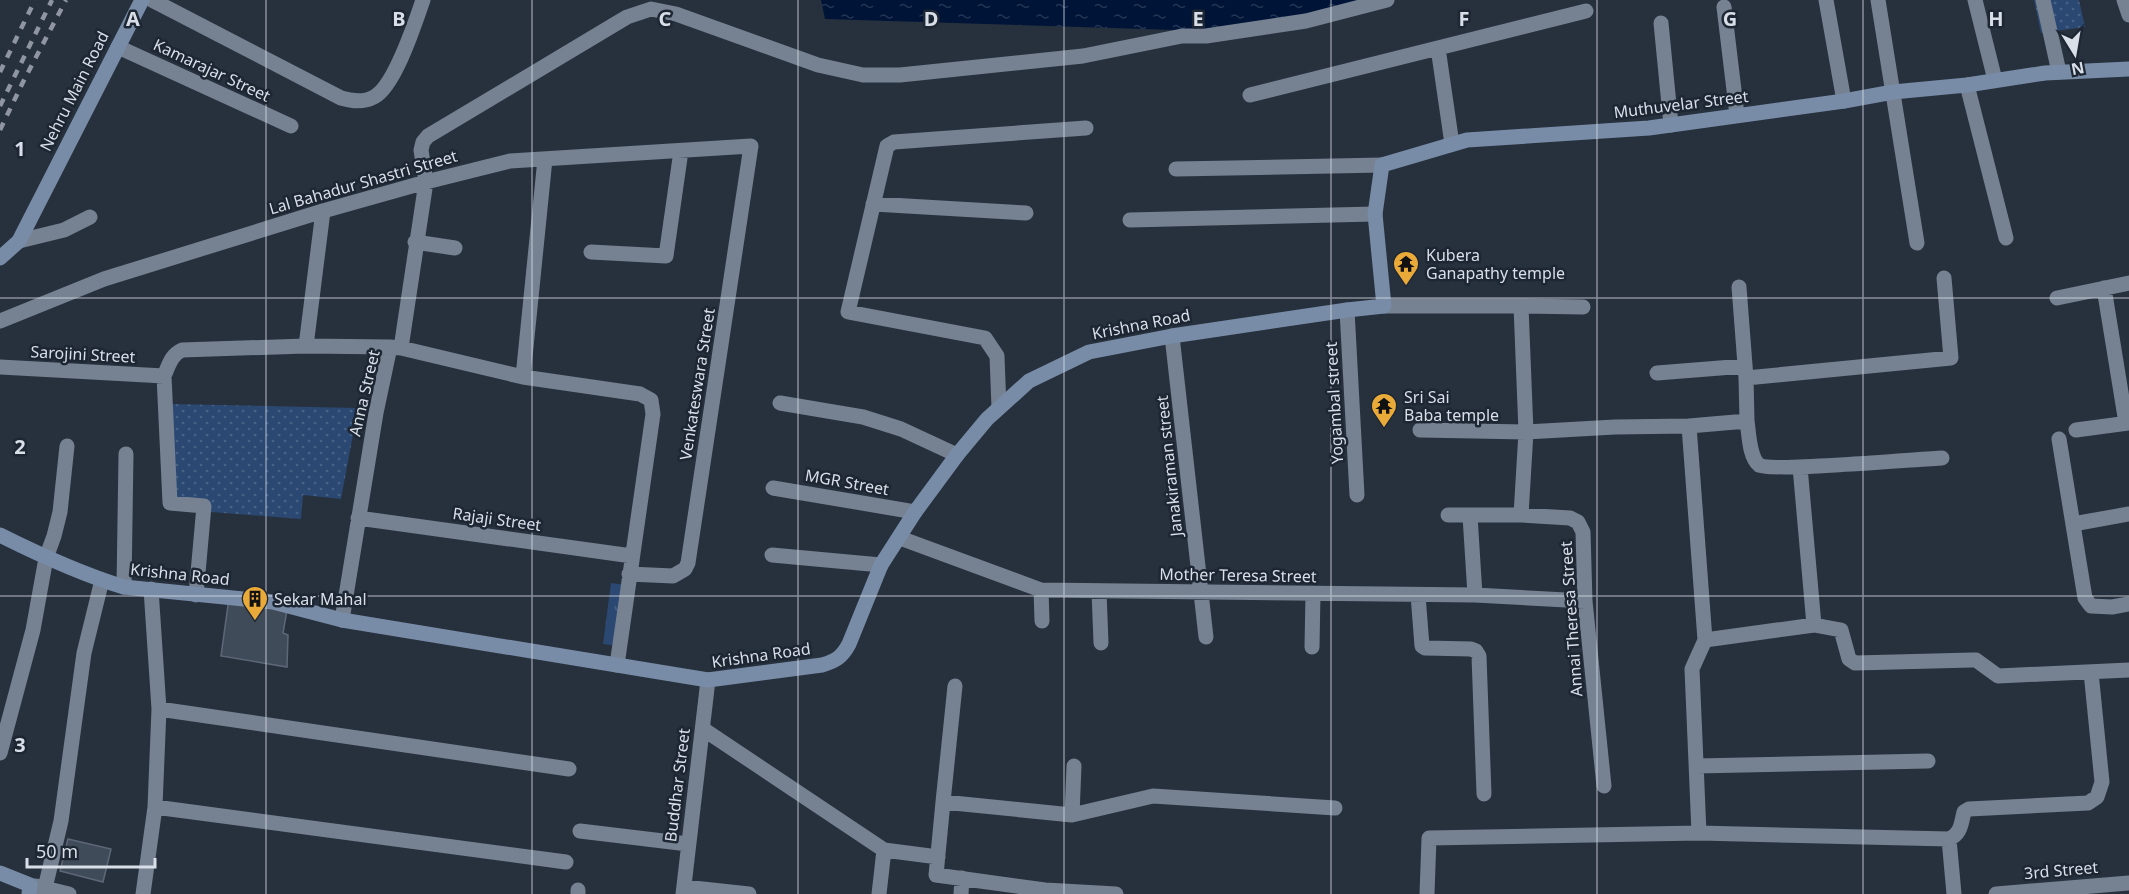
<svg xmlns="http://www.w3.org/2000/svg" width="2129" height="894" viewBox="0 0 2129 894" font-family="'Noto Sans',sans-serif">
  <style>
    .grass { fill: url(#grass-tufts) }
    .park { fill: url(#park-dots) }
    .water { fill: url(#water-ripples) }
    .building { fill: #404b59; stroke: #5d6777; stroke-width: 1.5 }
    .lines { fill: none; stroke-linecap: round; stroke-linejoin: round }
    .street { stroke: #768191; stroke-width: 15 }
    .secondary { stroke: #788ca7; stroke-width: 15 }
    .rail { stroke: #8f96a1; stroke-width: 4.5; stroke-dasharray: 8 8; stroke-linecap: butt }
    .grid { fill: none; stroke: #d9dfe8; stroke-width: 1.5; stroke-opacity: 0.55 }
    .labels { text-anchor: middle; stroke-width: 5; stroke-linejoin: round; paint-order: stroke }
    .street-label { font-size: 16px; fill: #d9dfe8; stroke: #1d2633 }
    .poi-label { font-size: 16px; fill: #d9dfe8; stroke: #1d2633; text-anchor: start }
    .grid-label { font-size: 20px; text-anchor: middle; font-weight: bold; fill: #d9dfe8; stroke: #1d2633; stroke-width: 5; stroke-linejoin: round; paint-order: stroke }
  </style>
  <defs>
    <pattern id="grass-tufts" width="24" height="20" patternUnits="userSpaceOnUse" patternTransform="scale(1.5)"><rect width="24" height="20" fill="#2a4871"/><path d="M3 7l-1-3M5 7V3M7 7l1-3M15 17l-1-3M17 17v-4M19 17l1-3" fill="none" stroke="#486285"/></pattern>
    <pattern id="park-dots" width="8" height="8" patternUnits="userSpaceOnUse" patternTransform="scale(1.5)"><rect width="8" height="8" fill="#2a4871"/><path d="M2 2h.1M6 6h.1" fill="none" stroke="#486285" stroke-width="1.8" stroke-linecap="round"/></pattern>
    <pattern id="water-ripples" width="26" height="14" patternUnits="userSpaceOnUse" patternTransform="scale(1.5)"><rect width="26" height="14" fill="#001438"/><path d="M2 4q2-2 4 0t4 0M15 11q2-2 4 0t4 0" fill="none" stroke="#253655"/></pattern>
  </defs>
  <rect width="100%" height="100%" fill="#27303d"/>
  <!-- grass -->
  <path class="grass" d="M611,583l15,2 -9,61 -14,-2z"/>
  <!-- park -->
  <path class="park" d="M2034,0h45l6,27 -44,6z
    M169,404l189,4 -17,91 -38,-4 -2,24 -103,-8 -31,-16z"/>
  <!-- water -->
  <path class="water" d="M821,0h554l-137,32 -413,-13z"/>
  <!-- building -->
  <path class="building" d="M229,598l58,12 -4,23 5,2 -1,32 -66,-11z
    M68,839l43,10 -8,33 -43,-11z"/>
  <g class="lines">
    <!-- street -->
    <path class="street" d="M152,0l189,98c10,3 22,5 33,-1 21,-11 41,-74 49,-97
      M1826,0l18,101
      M1878,0l39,243
      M1975,0l20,80
      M2043,0l16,72
      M2124,0l5,15
      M1724,7l13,108
      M1661,23l10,102
      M118,47l173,79
      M1438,48l14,96
      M1967,85l39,153
      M1250,95l336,-84
      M1176,169l206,-4
      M873,204l153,9
      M1130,220l245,-6
      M19,241l45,-11 26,-13
      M415,242l40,6
      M591,252l75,4 15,-105
      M2104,288l22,135
      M2057,298l72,-15
      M1384,306h137l5,126 89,-5 74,-1 16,214 -13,29 7,164
      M1521,306l62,1
      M1347,310l10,185
      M0,321l104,-42 219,-68 103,-29 84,-21 241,-15 -63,417 -3,6 -12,7 -44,-2
      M1172,336l34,301
      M306,346l17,-135
      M401,348l122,29 117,17 11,6 2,14 -36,251
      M0,367l164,9
      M1657,373l88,-7
      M523,377l22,-218
      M1746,378l205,-20 -7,-80
      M780,403l83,14 38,12 56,26
      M999,408l-2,-52 -12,-18 -137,-26 39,-166 7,-4 192,-14
      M1747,421c2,12 2,36 12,44 10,7 160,-6 183,-7
      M1689,426l58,-5 -1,-43 -7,-91
      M1420,430l106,2 -5,83
      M2076,430l53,-7
      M2059,439l26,159 6,8 21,1 17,-3
      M1800,467l14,158
      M773,488l142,24
      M1448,515h73l49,3 8,4 5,10 2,69 19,185
      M1470,516l5,79
      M358,518l274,38
      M2073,524l56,-10
      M900,538l141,52 434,5 110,6
      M772,555l109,10
      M124,587l2,-133
      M1041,590l1,31
      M1099,591l2,52
      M196,595l8,-89 -34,-3 -6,-127c5,-11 7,-21 18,-26l124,-4 84,1
      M1418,595l4,51 3,2 46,1 5,2 3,5 5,138
      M342,620l34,-207 14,-66 11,1 25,-166 -5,-32 2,-8 5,-6 199,-119 24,-8 25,5 142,51 45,10h37l183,-19 99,-20h24l100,-15 81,-21
      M1705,640l109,-15 27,5 8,29 6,4 117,-3h4l22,16 131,-6
      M1312,647l1,-53
      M159,709l410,60
      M703,729l181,121 54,7
      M0,753l33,-123 13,-72 8,-22 6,-24 7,-66
      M1696,766l232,-5
      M943,802l12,-116
      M155,807l411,55
      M1072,815l2,-49
      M580,831l108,13
      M1949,839l5,55
      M36,886l33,8
      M684,887l65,7
      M45,888l16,-67 23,-168 18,-73
      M143,894l12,-87 4,-98 -8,-120
      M578,894v-4
      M683,894l25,-214
      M879,894l5,-44
      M961,894l1,-16
      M1116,894l-71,-4 -109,-15 7,-73 129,13 81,-19 182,12
      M1427,894l2,-56 270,-5 250,6c12,-5 12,-15 15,-27l5,-3 119,-6 9,-6 5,-15 -11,-110
      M1996,894l133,-11"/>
    <!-- secondary -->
    <path class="secondary" d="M0,258l19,-17 123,-241
      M0,535c40,20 81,39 124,52l149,15 69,18 366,60 114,-15c14,-4 20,-8 27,-21l32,-79 34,-53 42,-57 30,-36 42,-38 60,-29 83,-16 175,-26 37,-4 -9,-92 7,-49 85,-25 182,-12 195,-27 49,-9 74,-7 78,-12 84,-4
      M0,873l30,12 -1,9"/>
    <!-- rail -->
    <path class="rail" d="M0,72l35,-72
      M0,106l52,-106
      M0,130l24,-50 42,-80"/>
  </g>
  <!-- grid -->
  <path class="grid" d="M266,0v894M532,0v894M798,0v894M1064,0v894M1331,0v894M1597,0v894M1863,0v894M0,298h2129M0,596h2129"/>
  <!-- icons -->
  <defs>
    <symbol id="temple-pin" viewBox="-11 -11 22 30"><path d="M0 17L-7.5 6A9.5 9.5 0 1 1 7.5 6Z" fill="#eaaa39" stroke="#1d2633"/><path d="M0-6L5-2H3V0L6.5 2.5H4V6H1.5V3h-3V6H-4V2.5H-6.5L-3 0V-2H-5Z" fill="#111"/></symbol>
    <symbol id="building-pin" viewBox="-11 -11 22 30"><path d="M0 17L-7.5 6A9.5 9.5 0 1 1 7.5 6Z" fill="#eaaa39" stroke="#1d2633"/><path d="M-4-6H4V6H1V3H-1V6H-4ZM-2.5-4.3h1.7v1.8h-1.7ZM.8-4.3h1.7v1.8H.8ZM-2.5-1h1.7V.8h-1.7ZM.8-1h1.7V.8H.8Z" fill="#111"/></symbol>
  </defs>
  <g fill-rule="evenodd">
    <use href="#temple-pin" x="1391" y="249" width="30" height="40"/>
    <use href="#temple-pin" x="1369" y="391" width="30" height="40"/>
    <use href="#building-pin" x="240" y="584" width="30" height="40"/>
  </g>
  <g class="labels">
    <!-- street labels -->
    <g class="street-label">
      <text transform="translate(212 70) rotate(25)" y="6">Kamarajar Street</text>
      <text transform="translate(74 91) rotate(-63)" y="6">Nehru Main Road</text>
      <text transform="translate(1681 104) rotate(-7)" y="6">Muthuvelar Street</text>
      <text transform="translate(363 182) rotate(-16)" y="6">Lal Bahadur Shastri Street</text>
      <text transform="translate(1141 324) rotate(-11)" y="6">Krishna Road</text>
      <text transform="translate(83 354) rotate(3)" y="6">Sarojini Street</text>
      <text transform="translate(697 384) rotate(-81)" y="6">Venkateswara Street</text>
      <text transform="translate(364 393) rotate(-77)" y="6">Anna Street</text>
      <text transform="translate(1334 403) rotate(-93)" y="6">Yogambal street</text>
      <text transform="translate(1169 466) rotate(-96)" y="6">Janakiraman street</text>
      <text transform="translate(847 482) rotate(10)" y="6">MGR Street</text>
      <text transform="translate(497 519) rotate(8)" y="6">Rajaji Street</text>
      <text transform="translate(180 574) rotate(6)" y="6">Krishna Road</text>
      <text transform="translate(1238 575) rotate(1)" y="6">Mother Teresa Street</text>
      <text transform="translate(1571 619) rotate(-94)" y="6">Annai Theresa Street</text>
      <text transform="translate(761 655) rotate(-8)" y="6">Krishna Road</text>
      <text transform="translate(677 785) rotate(-83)" y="6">Buddhar Street</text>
      <text transform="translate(2061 870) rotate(-5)" y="6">3rd Street</text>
    </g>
    <!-- poi labels -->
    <g class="poi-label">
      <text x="1426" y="261">Kubera<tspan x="1426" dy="18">Ganapathy temple</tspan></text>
      <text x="1404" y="403">Sri Sai<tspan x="1404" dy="18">Baba temple</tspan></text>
      <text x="274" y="605">Sekar Mahal</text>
    </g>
  </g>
  <g class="grid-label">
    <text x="133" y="26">A</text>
    <text x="399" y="26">B</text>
    <text x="665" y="26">C</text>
    <text x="931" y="26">D</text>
    <text x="1198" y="26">E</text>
    <text x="1464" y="26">F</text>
    <text x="1730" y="26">G</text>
    <text x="1996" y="26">H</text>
    <text x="20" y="156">1</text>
    <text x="20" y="454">2</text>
    <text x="20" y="752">3</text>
  </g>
  <!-- north arrow -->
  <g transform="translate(2075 54) rotate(169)" stroke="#1d2633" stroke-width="4.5" paint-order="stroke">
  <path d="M0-4.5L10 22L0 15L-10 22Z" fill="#d9dfe8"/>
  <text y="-9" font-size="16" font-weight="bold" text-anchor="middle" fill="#d9dfe8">N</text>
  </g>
  <!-- scale -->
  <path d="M27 858v9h128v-9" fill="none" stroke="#d9dfe8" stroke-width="3"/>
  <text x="36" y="858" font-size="18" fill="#d9dfe8" stroke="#1d2633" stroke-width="4.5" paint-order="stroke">50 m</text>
</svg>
